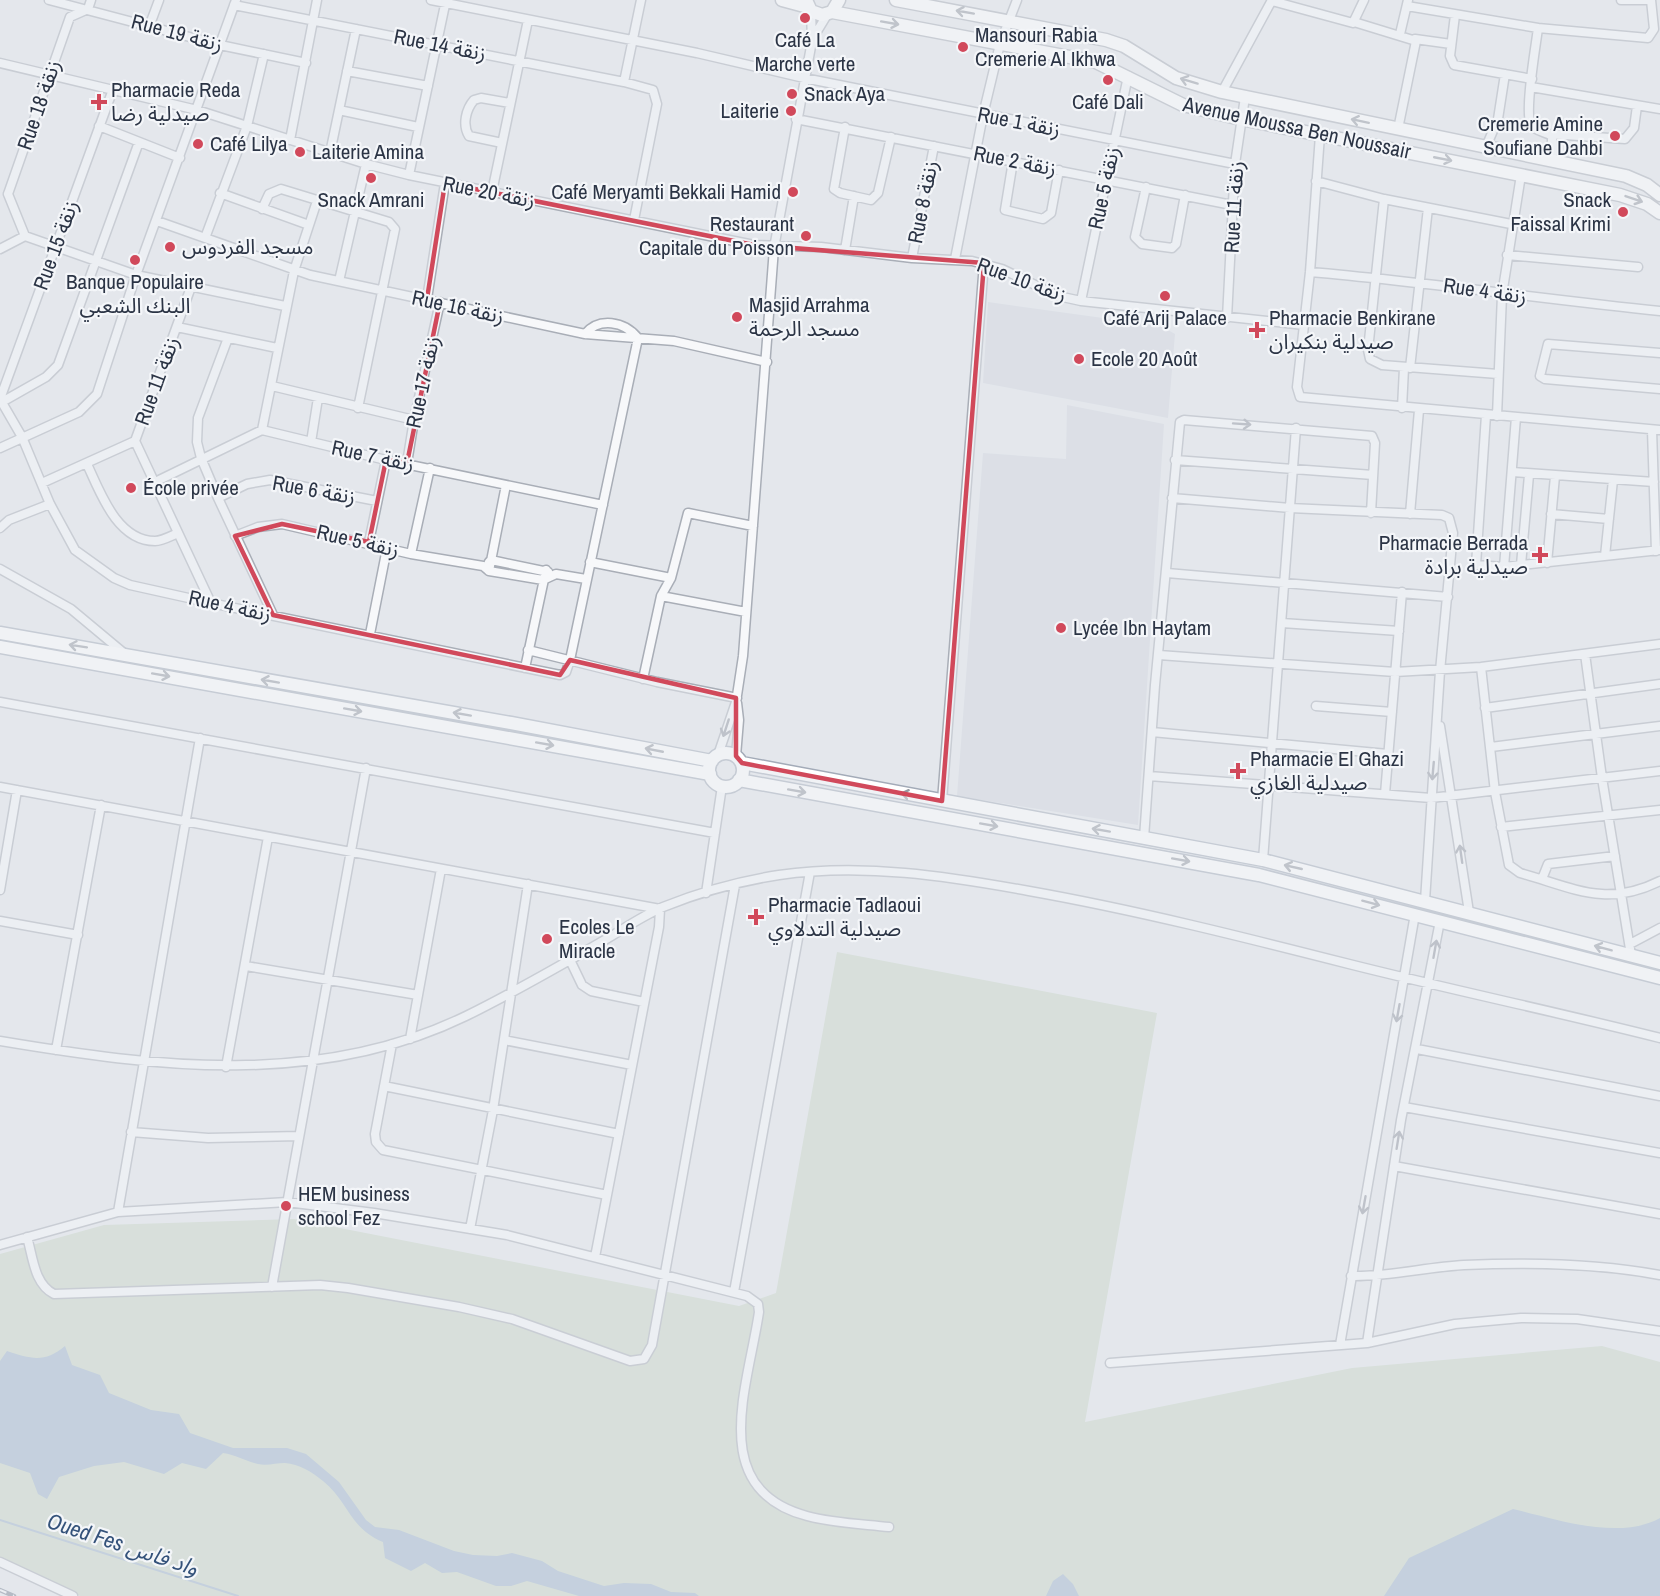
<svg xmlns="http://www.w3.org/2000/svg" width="1660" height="1596" viewBox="0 0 1660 1596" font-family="'Archivo Narrow','Noto Sans Arabic',sans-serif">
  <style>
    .built { fill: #d2d6de }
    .green { fill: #c9d6c5 }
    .water { fill: #9fb4cc }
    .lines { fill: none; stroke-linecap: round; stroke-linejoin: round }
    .stream { stroke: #9fb4cc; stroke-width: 2 }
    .street-casing { stroke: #a9aeb7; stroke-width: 11 }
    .secondary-casing { stroke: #a9aeb7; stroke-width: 15 }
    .primary-casing { stroke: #a3abb8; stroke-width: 15 }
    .street { stroke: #f7f8fa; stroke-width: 8 }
    .secondary { stroke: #fff; stroke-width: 12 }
    .primary { stroke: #fff; stroke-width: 12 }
    .rail-casing { stroke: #7d8696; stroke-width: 4.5 }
    .rail { stroke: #f4f6f9; stroke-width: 2; stroke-dasharray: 7; stroke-linecap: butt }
    .oneway { stroke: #959aa2 }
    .oneway2 { stroke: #9196a0 }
    .marked { fill: none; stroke: #d1495b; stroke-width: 4.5; stroke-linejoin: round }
    .poi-dot { fill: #d1495b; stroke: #f4f6f9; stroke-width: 2 }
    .labels { text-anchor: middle; stroke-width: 4.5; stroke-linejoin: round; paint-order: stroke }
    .street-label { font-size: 21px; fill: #2b3445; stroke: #f4f6f9 }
    .poi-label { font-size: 21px; fill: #2b3445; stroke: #f4f6f9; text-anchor: start }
    .water-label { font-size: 22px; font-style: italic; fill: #34527a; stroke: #f4f6f9 }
  </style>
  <rect width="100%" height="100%" fill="#e4e7ec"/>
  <!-- built -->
  <path class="built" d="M988,302l173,24 14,8 -7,84 -185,-35z
    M1067,405l97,19 -26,401 -181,-29 26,-343 83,6z"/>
  <!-- green -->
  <path class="green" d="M837,952l320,61 -72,409 267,-54 250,-22 58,16v234h-1580l-80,-37v-305l104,-29 190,-6 445,87 37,-13z"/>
  <!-- water -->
  <path class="water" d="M65,1346l7,19 28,10 9,18 42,17 28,4 11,19 43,15h54l19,6 33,28 27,38 9,7 24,3 55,21 19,4 24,1 15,-3 30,8 16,10 46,15 20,-3 27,1 20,8 24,1 4,3h-120l-52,-15 -16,5h-15l-39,-14 -15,1 -17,-10 -14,8 -26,-13 -2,-16c-34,-14 -34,-40 -60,-61 -11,-9 -24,-17 -38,-18 -9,0 -18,3 -27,1 -13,-3 -22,-9 -35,-11l-17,16 -24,-6 -18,11 -40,-12 -30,4 -35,11 -12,22 -9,-5 -8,-21 -30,-10v-102l7,-10c24,8 38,12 58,-5z
    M1513,1509c43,10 106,32 147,9v78h-276l25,-38z
    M1063,1574l10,10 6,12h-33l7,-15z"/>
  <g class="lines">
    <!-- stream -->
    <path class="stream" d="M0,1520l238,76"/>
    <defs>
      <path id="street" d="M49,0l171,45 86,18
        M431,0l266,53 107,25 431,86
        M1621,0h27
        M1272,1l81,22 11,-23
        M234,5l390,77 29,8 4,14 -23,116
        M1407,6l131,22
        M1455,15l-5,41 4,9 78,14
        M1354,22l62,19 -18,88
        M149,27l10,-27
        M1400,34l8,-34
        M813,38l14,-23
        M1415,39l36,5
        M0,63l197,47 169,54 43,11 345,70 67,2 91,11 60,3 30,8 56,27 23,5 223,24
        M347,71l81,15
        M624,82l17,-82
        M1531,87l129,22
        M1222,92l50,-92
        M339,110l79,17
        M796,119l436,86
        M99,126l81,32
        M845,127l-11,62 6,4 31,7 7,-7 13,-56
        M1549,134l76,5 9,-11 3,-22
        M1320,135l-10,137 -13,115 3,10 360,33
        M290,140l27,-140
        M502,143l-33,-7c-7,-11 -3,-27 5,-36l7,-2 29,5
        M1486,147l12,-28 7,-45
        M330,153l26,-124
        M1013,161l-8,49 38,9 8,-6 8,-43
        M1552,161v-25c-6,-4 -17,-5 -21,-11 -7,-13 5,-80 7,-97l110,10 6,-9 -3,-29
        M409,175l37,-175
        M1316,181l68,18 127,25
        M1146,187l-11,50 7,7 30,4 4,-4 9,-49
        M492,192l36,-172
        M220,193l89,32
        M8,194l62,-177 18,-8 3,-9
        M1384,199l-16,151 2,9 12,6 116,9
        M262,209l7,-15 12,-5 108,33 6,7 -37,179
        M157,221l153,54 275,59 89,7 93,21
        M25,236l111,39 149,31
        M205,238l42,-112 17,-72
        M0,249l25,-13 -17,-42
        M845,250l9,-54
        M1507,255l131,12
        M912,258l22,-112
        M955,259l28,-144 17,-71 17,-44
        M1310,272c117,10 233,27 350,39
        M339,281l27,-117
        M427,299l18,-116
        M1081,301l47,-225
        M1227,318l8,-154 10,-67
        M177,327l100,21
        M228,338l-30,80 -1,24 4,16 17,40 55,117
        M1660,353l-112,-9 -8,32 5,3 115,10
        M1410,368l18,-160
        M272,386l142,34
        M0,399l22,38 28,67 25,46 39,28 16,7 81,18 349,72 6,-3 4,-12 68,-322c-14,-17 -39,-21 -53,-4
        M0,399l112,-307
        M2,402l44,-25 12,-12 81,-223
        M1402,408l2,-40
        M1486,415l-10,150 28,2 156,-17
        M1497,416l5,-121 19,-120
        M262,430l32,-159 23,-70
        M1652,430l4,121
        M135,441l76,162
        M135,441l56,-154
        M311,442l7,-44
        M0,448l79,-36 18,-18 39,-119 100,-275
        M1175,460l198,15
        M407,463l7,-43 26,-118
        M87,464c13,28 30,77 68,77 7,0 16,-5 23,-8
        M1513,472l141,10
        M42,483l93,-42
        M153,483l109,-53 124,30 217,45
        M218,498l29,-14 23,-4 107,21
        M1172,498l118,10 152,7 7,3 4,15 -13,138 -15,230
        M1410,514l9,-104
        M1551,514l58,5
        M0,528l9,-8 41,-16
        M235,536l23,-9 24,-3 129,30 72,12 6,5
        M369,542l17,-82
        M411,554l19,-86
        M1605,556l8,-76
        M489,562l2,-2 57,12
        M590,562l81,16
        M1547,563l8,-87
        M1521,565l8,-90
        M1504,567l12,-150
        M0,569l71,40 54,45
        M489,571l54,9 13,-6 30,5
        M489,571l17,-86
        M1167,573l281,24
        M661,596l85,16
        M1282,623l117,8
        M370,634l17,-86
        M528,650l129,32 80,16
        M1585,654l17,124 29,177
        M1159,655l236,17 86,-5 179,-23
        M1481,667l14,125 14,73 11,8c54,15 86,35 140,8
        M525,668l21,-98
        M643,679l18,-83 10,-18 17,-65 65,13
        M0,702l715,131
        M1316,706l76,6
        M1485,708l175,-24
        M1440,726l29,186
        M1152,732l236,22
        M1491,747l169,-21
        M718,755l18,-53 7,-46 31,-408 38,-207 -1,-30
        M736,756l3,-36 -2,-17
        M1149,776l282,22 229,-27
        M0,787l660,122 -1,18 -64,330
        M1385,794l17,-202
        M942,801l42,-538
        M1501,827l159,-17
        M1144,838l11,-153 25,-263 4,-2 188,16 3,7 -4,70
        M1263,860l33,-432
        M1542,879l6,-15 67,-8
        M0,890l17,-100
        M706,893l16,-107
        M0,921l78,14
        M1630,944l30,-16
        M570,960l12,25 9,6 53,11
        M246,966l172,29
        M410,1039l31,-170
        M504,1040l128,25
        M0,1041c156,26 318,47 466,-25 47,-23 92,-49 137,-75 19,-11 39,-25 60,-34 37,-15 77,-26 116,-32 84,-12 168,1 250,16 107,19 214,46 320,73 103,26 208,48 311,74
        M392,1044l-17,90 1,8 7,8 224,45
        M1417,1049l243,47
        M56,1050l45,-245
        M226,1067l42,-230
        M384,1086l235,48
        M1404,1107l256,46
        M131,1132l77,6 91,-2
        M1394,1166l266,48
        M118,1212l82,-474
        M470,1229l23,-119 35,-226
        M27,1237c6,20 7,47 27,57l266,-9 28,3 111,19 53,12 118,42 14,-2 8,-14 83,-460
        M0,1245l118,-33 169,-10 87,11 133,22 240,61 11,8 1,8c-11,75 -53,177 48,204 26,7 55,8 82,11
        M1351,1276c38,1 75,-9 113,-11 65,-3 132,-2 196,10
        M272,1287l94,-519
        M734,1292l76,-420
        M1367,1343l34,-223 39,-199
        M1340,1345l75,-431
        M1110,1363l257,-20 88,-19 66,-6 56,1 83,12
        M0,1562l73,34"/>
      <path id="secondary" d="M782,0l26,7
        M806,0l5,11 11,4 10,-3 7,-12
        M896,0l210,40 18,6 52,32 46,14 404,84 21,9 13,10
        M832,12l264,50 87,43 58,14 379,76 27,9 13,9"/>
      <path id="primary" d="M0,633l511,90 201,38
        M0,647l710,127
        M709 770a17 17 0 1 1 34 0a17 17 0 1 1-34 0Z
        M742,763l521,97 397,103
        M739,780l520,95 401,103"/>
    </defs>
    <!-- street casing -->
    <use href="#street" class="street-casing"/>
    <!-- secondary casing -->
    <use href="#secondary" class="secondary-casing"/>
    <!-- primary casing -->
    <use href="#primary" class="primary-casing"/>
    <!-- street -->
    <use href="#street" class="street"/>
    <!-- secondary -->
    <use href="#secondary" class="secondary"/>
    <!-- primary -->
    <use href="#primary" class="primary"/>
    <defs>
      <path id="rail" d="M0,1590l14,6"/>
    </defs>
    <!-- rail casing -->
    <use href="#rail" class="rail-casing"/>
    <!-- rail -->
    <use href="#rail" class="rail"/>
  </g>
  <!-- one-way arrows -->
  <defs><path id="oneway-shaft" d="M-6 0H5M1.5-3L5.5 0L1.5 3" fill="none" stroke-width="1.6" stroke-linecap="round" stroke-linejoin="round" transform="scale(1.5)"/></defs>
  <g class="oneway">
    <use href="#oneway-shaft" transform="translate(965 12) rotate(-170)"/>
    <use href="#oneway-shaft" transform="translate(890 23) rotate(10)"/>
    <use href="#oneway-shaft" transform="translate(1189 81) rotate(-163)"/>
    <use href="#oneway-shaft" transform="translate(1360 121) rotate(-168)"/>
    <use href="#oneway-shaft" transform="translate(1443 159) rotate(11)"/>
    <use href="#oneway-shaft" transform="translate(1634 199) rotate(19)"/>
    <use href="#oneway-shaft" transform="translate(78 646) rotate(-171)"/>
    <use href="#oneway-shaft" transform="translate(161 675) rotate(10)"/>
    <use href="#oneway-shaft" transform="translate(270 681) rotate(-170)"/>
    <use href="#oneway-shaft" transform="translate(353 710) rotate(10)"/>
    <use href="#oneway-shaft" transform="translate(462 714) rotate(-170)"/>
    <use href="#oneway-shaft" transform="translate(545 744) rotate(10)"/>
    <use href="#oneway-shaft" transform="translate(654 750) rotate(-169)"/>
    <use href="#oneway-shaft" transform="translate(797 791) rotate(10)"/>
    <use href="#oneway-shaft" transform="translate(910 795) rotate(-169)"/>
    <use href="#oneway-shaft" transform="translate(989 825) rotate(10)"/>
    <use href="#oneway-shaft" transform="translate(1101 830) rotate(-170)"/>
    <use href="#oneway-shaft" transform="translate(1181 860) rotate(10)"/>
    <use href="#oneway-shaft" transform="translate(1293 867) rotate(-167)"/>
    <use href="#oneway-shaft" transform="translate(1371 903) rotate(15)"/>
    <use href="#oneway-shaft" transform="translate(1603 948) rotate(-165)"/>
  </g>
  <g class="oneway2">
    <use href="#oneway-shaft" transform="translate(1242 424) rotate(4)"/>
    <use href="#oneway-shaft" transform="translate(726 728) rotate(108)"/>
    <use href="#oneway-shaft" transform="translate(1433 771) rotate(95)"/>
    <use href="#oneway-shaft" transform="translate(1461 854) rotate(-98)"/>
    <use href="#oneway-shaft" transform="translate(1435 949) rotate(-80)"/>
    <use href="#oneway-shaft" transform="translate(1398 1013) rotate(100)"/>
    <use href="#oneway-shaft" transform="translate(1398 1140) rotate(-81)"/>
    <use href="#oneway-shaft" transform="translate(1364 1205) rotate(100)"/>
  </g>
  <!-- marked area -->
  <path d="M0 0H1660V1596H0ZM445,183l309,62 230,18 -42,538 -200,-38 -6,-7v-58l-166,-38 -10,15 -287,-60 -38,-79 47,-12 87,18 17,-82 21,3 33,-161 -13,-3z" fill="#e4e7ec" fill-opacity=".55" fill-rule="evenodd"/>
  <path class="marked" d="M445,183l309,62 230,18 -42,538 -200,-38 -6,-7v-58l-166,-38 -10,15 -287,-60 -38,-79 47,-12 87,18 17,-82 21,3 33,-161 -13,-3z"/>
  <!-- markers -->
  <g class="poi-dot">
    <circle cx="805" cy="18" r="6"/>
    <circle cx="963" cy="47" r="6"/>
    <circle cx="1108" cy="80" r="6"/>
    <circle cx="792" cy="94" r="6"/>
    <path d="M96 93h6v6h6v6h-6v6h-6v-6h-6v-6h6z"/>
    <circle cx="791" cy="111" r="6"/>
    <circle cx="1615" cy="136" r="6"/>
    <circle cx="198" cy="144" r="6"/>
    <circle cx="300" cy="152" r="6"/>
    <circle cx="371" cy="178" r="6"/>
    <circle cx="793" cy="192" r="6"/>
    <circle cx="1623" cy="212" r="6"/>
    <circle cx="806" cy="236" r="6"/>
    <circle cx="170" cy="247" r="6"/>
    <circle cx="135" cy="260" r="6"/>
    <circle cx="1165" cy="296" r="6"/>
    <circle cx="737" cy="317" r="6"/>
    <path d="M1254 321h6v6h6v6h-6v6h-6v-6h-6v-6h6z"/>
    <circle cx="1079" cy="359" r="6"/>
    <circle cx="131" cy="488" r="6"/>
    <path d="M1537 546h6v6h6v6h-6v6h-6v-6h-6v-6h6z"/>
    <circle cx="1061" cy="628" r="6"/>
    <path d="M1235 762h6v6h6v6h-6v6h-6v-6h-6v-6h6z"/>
    <path d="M753 908h6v6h6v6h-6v6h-6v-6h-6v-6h6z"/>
    <circle cx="547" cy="939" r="6"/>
    <circle cx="286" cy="1206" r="6"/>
  </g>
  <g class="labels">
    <!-- street labels -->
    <g class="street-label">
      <text transform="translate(177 33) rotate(15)" y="7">Rue 19 زنقة</text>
      <text transform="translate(440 45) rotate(11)" y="7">Rue 14 زنقة</text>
      <text transform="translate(39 105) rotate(-71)" y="7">Rue 18 زنقة</text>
      <text transform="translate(1019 122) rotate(11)" y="7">Rue 1 زنقة</text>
      <text transform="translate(1297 128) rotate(12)" y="7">Avenue Moussa Ben Noussair</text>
      <text transform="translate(1015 161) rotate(11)" y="7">Rue 2 زنقة</text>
      <text transform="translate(1104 188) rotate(-78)" y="7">Rue 5 زنقة</text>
      <text transform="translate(489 192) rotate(11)" y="7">Rue 20 زنقة</text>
      <text transform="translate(923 202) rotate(-79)" y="7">Rue 8 زنقة</text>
      <text transform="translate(1234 207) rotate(-87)" y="7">Rue 11 زنقة</text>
      <text transform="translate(56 245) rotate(-70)" y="7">Rue 15 زنقة</text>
      <text transform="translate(1022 280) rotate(20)" y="7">Rue 10 زنقة</text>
      <text transform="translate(1485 291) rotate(8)" y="7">Rue 4 زنقة</text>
      <text transform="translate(458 307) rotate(12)" y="7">Rue 16 زنقة</text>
      <text transform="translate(157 381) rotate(-70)" y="7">Rue 11 زنقة</text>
      <text transform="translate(423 382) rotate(-78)" y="7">Rue 17 زنقة</text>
      <text transform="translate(373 456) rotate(12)" y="7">Rue 7 زنقة</text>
      <text transform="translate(314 490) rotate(10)" y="7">Rue 6 زنقة</text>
      <text transform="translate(358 541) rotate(13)" y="7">Rue 5 زنقة</text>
      <text transform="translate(230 606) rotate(12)" y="7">Rue 4 زنقة</text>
    </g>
    <!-- poi labels -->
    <g class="poi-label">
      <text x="975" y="42">Mansouri Rabia<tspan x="975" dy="24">Cremerie Al Ikhwa</tspan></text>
      <text x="805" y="47" text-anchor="middle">Café La<tspan x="805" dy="24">Marche verte</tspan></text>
      <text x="111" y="97">Pharmacie Reda<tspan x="111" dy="24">صيدلية رضا</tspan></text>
      <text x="804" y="101">Snack Aya</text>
      <text x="1108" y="109" text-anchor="middle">Café Dali</text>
      <text x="779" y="118" text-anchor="end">Laiterie</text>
      <text x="1603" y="131" text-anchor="end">Cremerie Amine<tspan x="1603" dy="24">Soufiane Dahbi</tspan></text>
      <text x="210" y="151">Café Lilya</text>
      <text x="312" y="159">Laiterie Amina</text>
      <text x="781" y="199" text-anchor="end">Café Meryamti Bekkali Hamid</text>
      <text x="371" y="207" text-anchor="middle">Snack Amrani</text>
      <text x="1611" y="207" text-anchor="end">Snack<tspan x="1611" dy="24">Faissal Krimi</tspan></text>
      <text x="794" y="231" text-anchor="end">Restaurant<tspan x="794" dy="24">Capitale du Poisson</tspan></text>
      <text x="182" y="254">مسجد الفردوس</text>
      <text x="135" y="289" text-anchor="middle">Banque Populaire<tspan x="135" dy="24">البنك الشعبي</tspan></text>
      <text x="749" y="312">Masjid Arrahma<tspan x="749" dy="24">مسجد الرحمة</tspan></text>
      <text x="1165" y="325" text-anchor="middle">Café Arij Palace</text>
      <text x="1269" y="325">Pharmacie Benkirane<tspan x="1269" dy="24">صيدلية بنكيران</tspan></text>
      <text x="1091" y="366">Ecole 20 Août</text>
      <text x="143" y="495">École privée</text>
      <text x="1528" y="550" text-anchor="end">Pharmacie Berrada<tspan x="1528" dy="24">صيدلية برادة</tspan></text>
      <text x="1073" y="635">Lycée Ibn Haytam</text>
      <text x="1250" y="766">Pharmacie El Ghazi<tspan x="1250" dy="24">صيدلية الغازي</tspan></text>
      <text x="768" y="912">Pharmacie Tadlaoui<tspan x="768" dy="24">صيدلية التدلاوي</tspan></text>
      <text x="559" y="934">Ecoles Le<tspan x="559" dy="24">Miracle</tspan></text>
      <text x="298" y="1201">HEM business<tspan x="298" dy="24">school Fez</tspan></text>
    </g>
    <!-- water labels -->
    <g class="water-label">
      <text transform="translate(123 1544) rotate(18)" y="8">Oued Fes واد فاس</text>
    </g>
  </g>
</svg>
